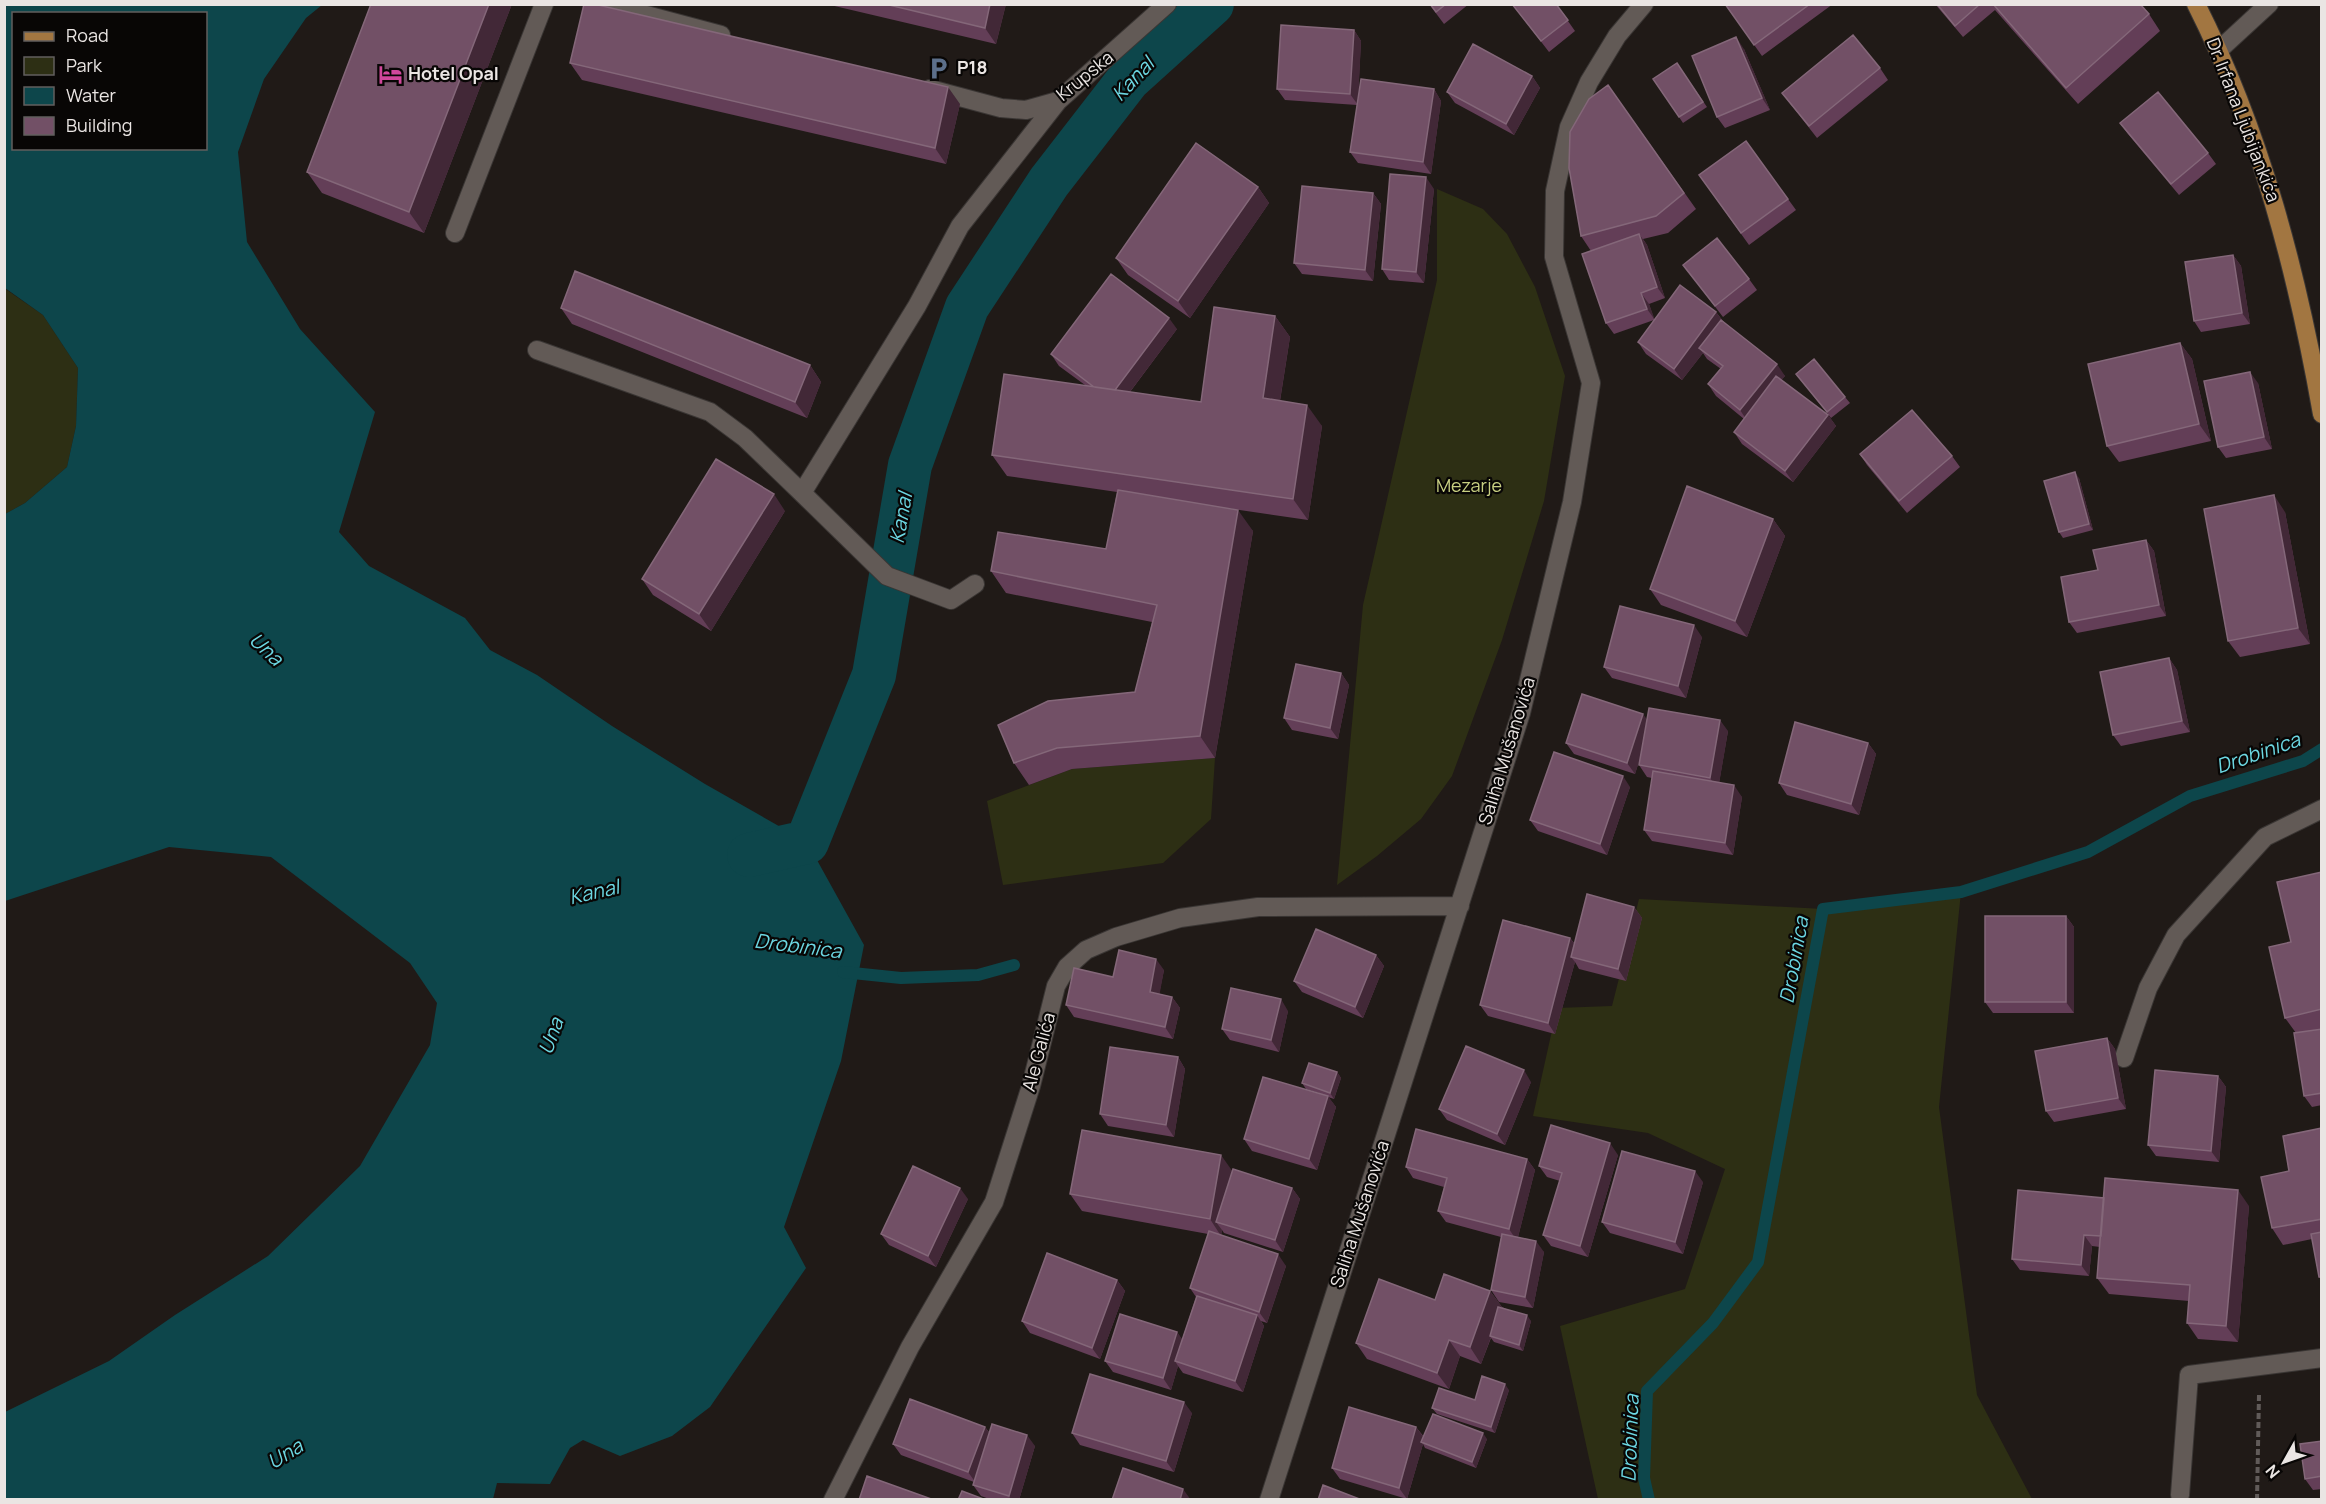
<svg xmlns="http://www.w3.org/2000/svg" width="2326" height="1504" viewBox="0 0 2326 1504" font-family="Manrope,sans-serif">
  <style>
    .green { fill: #2d2f14 }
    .water { fill: #0d464b; fill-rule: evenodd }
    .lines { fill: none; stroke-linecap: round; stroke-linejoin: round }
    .stream { stroke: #0d464b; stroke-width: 12 }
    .canal { stroke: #0d464b; stroke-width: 44 }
    .minor-casing { stroke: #3a3634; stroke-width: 20 }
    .major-casing { stroke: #3a3634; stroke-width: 20 }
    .path { stroke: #615b59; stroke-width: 4; stroke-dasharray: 6 3; stroke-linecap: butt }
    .minor { stroke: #625a56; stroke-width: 18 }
    .major { stroke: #a27641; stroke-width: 18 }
    .wall { fill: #633e57 }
    .shaded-wall { fill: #422837 }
    .building { fill: #725066; stroke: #846779; stroke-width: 1.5 }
    .labels { text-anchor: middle; stroke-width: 4.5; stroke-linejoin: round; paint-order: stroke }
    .poi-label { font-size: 18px; font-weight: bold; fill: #eae5e3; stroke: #080605; text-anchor: start }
    .street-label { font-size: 18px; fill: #eae5e3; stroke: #080605 }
    .park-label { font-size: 18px; fill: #c8cf82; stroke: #080605 }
    .water-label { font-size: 20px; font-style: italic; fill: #6cd7e2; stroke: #080605 }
  </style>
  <rect width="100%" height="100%" fill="#201a17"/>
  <!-- green -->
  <path class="green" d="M1437,189l46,20 24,25 28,53 30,89 -21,125 -42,139 -50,136 -31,43 -44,37 -40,29 26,-280 74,-325z
    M4,288l39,27 35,53 -2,58 -9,41 -42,36 -20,11z
    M1215,758l-4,61 -48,44 -160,22 -16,-84 85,-32z
    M1961,892l-22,215 38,288 55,104h-434l-38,-173 125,-37 40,-120 -77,-36 -115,-17 24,-108 55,-2 27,-107 184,10z"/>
  <!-- water -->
  <path class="water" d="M5,4l317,1 -16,13 -42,61 -26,73 9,90 53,87 75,83 -36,120 30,34 96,52 25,32 47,25 75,51 93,58 102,58 57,103 -23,116 -57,166 22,41 -96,139 -38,29 -52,20 -37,-16 -13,8 -20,36 -53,-1 -4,16h-488v-87l104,-51 66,-46 93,-59 92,-90 70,-121 7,-42 -27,-40 -139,-106 -102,-10 -164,54v-387l20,-11 42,-36 9,-41 2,-58 -35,-53 -38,-27zM14,14h192v134h-192z"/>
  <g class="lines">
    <!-- stream -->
    <path class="stream" d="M843,972l58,6 77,-3 36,-10
      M1649,1500l-5,-22 3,-87 66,-68 45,-61 65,-353 138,-17 127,-40 102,-56 113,-35 19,-12"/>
    <!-- canal -->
    <path class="canal" d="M749,855l58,-13 67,-167 36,-210 57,-158 82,-125 79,-102 84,-76"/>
    <defs>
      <path id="minor" d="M605,4l116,31
        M2219,50l50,-46
        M930,89l71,19 25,2 32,-9 109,-97
        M455,233l89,-229
        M537,350l173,62 35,26 57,55
        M975,584l-24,16 -64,-24 -85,-83 115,-187 43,-80 98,-125
        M2124,1058l24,-70 28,-53 89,-98 57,-28
        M2180,1495l9,-120 133,-17
        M833,1500l77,-153 84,-145 37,-116 25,-100 11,-19 19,-17 30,-13 64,-19 78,-11 202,-1
        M1269,1500l252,-787 51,-211 19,-119 -37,-126 1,-66 14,-64 20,-45 28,-46 27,-32"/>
      <path id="major" d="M2196,4c65,129 101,268 126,410"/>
    </defs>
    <!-- minor casing -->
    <use href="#minor" class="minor-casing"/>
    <!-- major casing -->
    <use href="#major" class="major-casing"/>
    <!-- path -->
    <path class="path" d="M2257,1500l2,-105"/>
    <!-- minor -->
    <use href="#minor" class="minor"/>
    <!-- major -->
    <use href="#major" class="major"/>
  </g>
  <!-- wall -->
  <path class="wall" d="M371,4h141l-88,229 -102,-40 -15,-21z
    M826,4h180l-10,40z
    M1429,4h40l-25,20z
    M1512,4h44l19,27 -26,21z
    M1725,4h108l-71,52z
    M1935,4h205l9,10 11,17 -82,73 -83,-94 -32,27z
    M1354,30l7,11 -3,55 76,-7 7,12 -10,73 -73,-11 -8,-11 7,-47 -72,-5 -8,-11z
    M1744,49l26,61 -45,18 -8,-11z
    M570,63l390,41 -14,60 -364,-84z
    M1677,63l30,44 -24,16 -4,-6z
    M1880,68l8,12 -71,58 -35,-45z
    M1532,76l8,12 -26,47 -59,-32 -8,-11z
    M1608,85l88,124 -28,24 -25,6 4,6 18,53 -16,6 5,15 62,-7 7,9 62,55 -4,4 47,35 8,11 -43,56 -51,-38 -8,-12 10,-13 -28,-23 -8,-12 13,-15 -14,-10 -4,-6 -21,27 -36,-26 -8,-12 16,-22 -40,14 -8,-11 -15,-72 -10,-15z
    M2120,123l88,30 8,11 -37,31 -51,-61z
    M1746,141l50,69 -47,35 -50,-70z
    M1258,187l11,16 -79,115 -62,-43 -12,-17z
    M1434,189l-10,94 -35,-3 -7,-11z
    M1373,193l8,11 -8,77 -71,-7 -8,-11z
    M2233,255l8,11 9,58 -49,8 -7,-11z
    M1683,265l66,14 8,11 -34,27z
    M561,308l249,57 11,17 -14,36 -235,-94z
    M1275,316l15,21 -10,64 42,25 -14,94 -82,-12 27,23 -38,227 -143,11 -43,16 -15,-22 121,-71 17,-70 -146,-29 -15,-22 115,-22 11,-57 -110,-16 -15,-21 93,-70 -26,-19 -8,-12 126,-25 -47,63 71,10z
    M2180,343l12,16 19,82 -92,21 -12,-16z
    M1796,374l49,23 5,6 -19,15z
    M2258,383l14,66 -46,9 -8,-11z
    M1860,454l92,2 8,11 -53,46 -40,-48z
    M2079,478l14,52 -30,8 -4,-6z
    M785,511l-74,120 -58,-36 -11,-16z
    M2285,512l25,132 -70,13 -12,-16z
    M1773,519l12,17 -38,101 -86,-32 -11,-16z
    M2146,540l8,11 12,65 -89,17 -8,-11 29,-52z
    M1702,637l-16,61 -74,-20 -8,-11z
    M2169,658l8,12 13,62 -69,14 -8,-11z
    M1341,673l8,12 -11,54 -46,-9 -8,-12z
    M1647,719l81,12 -9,52 23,14 -9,58 -81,-14 -8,-11 8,-52 -5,-1 -8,-12 1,-7 -5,16 -61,-20 -8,-11z
    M1868,743l8,11 -17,61 -72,-20 -8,-12z
    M1630,787l-23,68 -69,-24 -8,-11z
    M2322,872v233l-10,2 -8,-11 -8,-63 -11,-15 6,-76z
    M1634,907l8,11 -16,63 -47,-12 -4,-7 -20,72 -67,-18 -8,-11 90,-67 5,6z
    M2066,916l8,11v86h-81l-8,-11z
    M1376,955l8,11 -21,52 -61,-26 -8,-11z
    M1164,970l-5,24 13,3 8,11 -7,31 -99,-22 -8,-12 47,-28z
    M1288,1011l-9,41 -49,-12 -8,-11z
    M2107,1038l8,11 11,60 -72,13 -8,-11z
    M1178,1057l7,12 -11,68 -66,-11 -8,-12z
    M1337,1072l4,6 -7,21 -6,-2 8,10 -19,63 -65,-19 -8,-12 75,-46 -13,-4 -4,-6z
    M2218,1076l8,11 -7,75 -63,-6 -8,-11z
    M1531,1082l-26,63 -58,-25 -8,-11z
    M2322,1128v152l-3,-3 -7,-38 -29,6 -11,-17 17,-57z
    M1618,1155l-30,102 -37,-11 -8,-11 17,-54 -13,-4 -8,-11z
    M1527,1159l8,11 -17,67 26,15 -11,56 -34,-6 -8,-12 10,-53 -55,-15 -8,-11 6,-24 -31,-9 -7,-11z
    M1232,1171l60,17 8,11 -17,53 -59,-19 -2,-3 -1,5 65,31 -19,57 -6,-2 3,5 -21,66 -60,-19 -5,-7 -7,24 -58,-18 -8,-11 72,-29 5,8 14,-43 -6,-9 18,-54 -126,-23 -12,-17z
    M1703,1182l-20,72 -73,-21 -8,-11z
    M2104,1198l145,8 -11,136 -40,-3 -11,-16 2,-22 -80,-7 -12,-16 3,-31 -8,-1 -3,30 -69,-6 -8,-11z
    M968,1199l-32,68 -47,-22 -8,-11z
    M1117,1280l8,11 -25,68 -70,-26 -8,-12z
    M1490,1291l12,16 29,14 -8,30 -29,-9 -3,-4 -10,26 -21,-8 -11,33 -82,-30 -11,-16 79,-43z
    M1509,1390l-14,43 -58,-19 -5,-6 43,-8z
    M1192,1413l-18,59 -94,-27 -8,-12z
    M985,1427l4,5 46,14 -16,54h-27l-11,-4 -8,-11 1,-3 -73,-27 -8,-11z
    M1416,1427l8,10 63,2 -11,29 -51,-20 -2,-4 -16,55 -67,-20 -8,-11z
    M2322,1441v48l-9,1 -8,-11z"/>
  <!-- shaded-wall -->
  <path class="shaded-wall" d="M489,4h23l-88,229 -15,-21z
    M990,4h16l-10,40 -11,-16z
    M1354,30l7,11 -3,64 -8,-11z
    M1736,37l8,12 26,61 -8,-12z
    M1532,76l8,12 -26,47 -8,-11z
    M948,87l12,17 -14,60 -11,-16z
    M1434,89l7,12 -10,73 -8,-12z
    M1426,177l8,12 -10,94 -8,-11z
    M1258,187l11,16 -79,115 -12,-17z
    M1373,193l8,11 -8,77 -8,-11z
    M1639,234l8,11 18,53 -8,-11z
    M2233,255l8,11 9,58 -8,-11z
    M1641,293l8,11 6,16 -8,-11z
    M1716,312l8,11 -25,25 4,5 -21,27 -8,-11z
    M1275,316l15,21 -13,82 -14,-21z
    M1169,318l8,11 -60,80 -8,-11z
    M2180,343l12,16 19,82 -12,-17z
    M1777,364l8,12 -37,46 -8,-12z
    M810,365l11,17 -14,36 -12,-16z
    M2250,372l8,11 14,66 -8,-12z
    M1307,405l15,21 -14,94 -15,-21z
    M1828,415l8,11 -43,56 -8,-11z
    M2075,472l4,6 14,52 -4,-6z
    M774,494l11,17 -74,120 -12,-17z
    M2274,495l11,17 25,132 -12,-16z
    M1238,510l15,21 -38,227 -15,-22z
    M1773,519l12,17 -38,101 -12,-16z
    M2146,540l8,11 12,65 -7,-11z
    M1694,625l8,12 -16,61 -8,-12z
    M2169,658l8,12 13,62 -8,-11z
    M1341,673l8,12 -11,54 -8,-11z
    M1643,714l8,11 -16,49 -8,-11z
    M1720,720l8,11 -10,59 -8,-12z
    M1868,743l8,11 -17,61 -8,-11z
    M1623,776l7,11 -23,68 -7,-11z
    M1734,785l8,12 -9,58 -8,-12z
    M1634,907l8,11 -16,63 -8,-12z
    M2066,916l8,11v86l-8,-11z
    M1570,938l8,11 -7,8 4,5 -20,72 -7,-11z
    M1376,955l8,11 -21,52 -8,-11z
    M1156,959l8,11 -6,33 -8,-11z
    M1172,997l8,11 -7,31 -8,-12z
    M1281,999l7,12 -9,41 -8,-12z
    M2107,1038l8,11 11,60 -8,-11z
    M1178,1057l7,12 -11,68 -8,-12z
    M1524,1070l7,12 -26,63 -8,-11z
    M1337,1072l4,6 -7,21 -4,-6z
    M2218,1076l8,11 -7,75 -8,-11z
    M1328,1096l8,11 -19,63 -8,-11z
    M1610,1143l8,12 -30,102 -8,-11z
    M1221,1155l12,17 -17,50 6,8 -1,6 -11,-17z
    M1527,1159l8,11 -18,71 -8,-12z
    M1695,1171l8,11 -20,72 -8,-12z
    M960,1188l8,11 -32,68 -8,-11z
    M1292,1188l8,11 -17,53 -8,-12z
    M2238,1190l11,16 -11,136 -12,-16z
    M2084,1235l8,11 -3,30 -8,-11z
    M1536,1241l8,11 -11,56 -8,-11z
    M1278,1254l8,12 -19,57 -8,-11z
    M1117,1280l8,11 -25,68 -8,-11z
    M1490,1291l12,16 -21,57 -11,-17z
    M1257,1315l7,11 -21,66 -8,-11z
    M1527,1315l4,6 -8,30 -4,-6z
    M1177,1332l8,11 -10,18 3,5 -7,24 -8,-12z
    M1449,1340l11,16 -11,33 -12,-16z
    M1505,1384l4,6 -14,43 -4,-6z
    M1184,1402l8,11 -18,59 -8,-11z
    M985,1427l8,11 -17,45 -8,-11z
    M1416,1427l8,11 -3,4 2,2 -16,55 -8,-11z
    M1483,1433l4,6 -11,29 -4,-6z
    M1027,1435l8,11 -16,54h-8l-2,-4z
    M1183,1489l8,11h-11z"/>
  <!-- building -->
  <path class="building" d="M371,4h118l-80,208 -102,-40z
    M584,4h10l354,83 -13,61 -365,-85z
    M885,4h105l-5,24z
    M1430,4h16l-10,8z
    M1512,4h44l12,16 -27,21z
    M1725,4h85l-56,41z
    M1937,4h43l-25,22z
    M1993,4h147l9,10 -83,74z
    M1281,25l73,5 -4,64 -73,-5z
    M1853,35l27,33 -71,58 -27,-33z
    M1736,37l26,61 -45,19 -25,-61z
    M1473,44l59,32 -26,48 -59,-32z
    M1677,63l26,39 -24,15 -26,-38z
    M1361,79l73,10 -11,73 -73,-10z
    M1608,85l76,108 -28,23 -75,20 -12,-68 1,-36 19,-33z
    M2158,92l50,61 -37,31 -51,-61z
    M1746,141l42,58 -47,34 -42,-58z
    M1196,143l62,44 -80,114 -62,-43z
    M1390,174l36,3 -10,95 -34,-3z
    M1302,186l71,7 -8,77 -71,-7z
    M1639,234l18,53 -16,6 6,16 -41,14 -24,-69z
    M1717,238l32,41 -34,27 -32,-41z
    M2233,255l9,58 -48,8 -9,-59z
    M575,271l235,94 -15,37 -234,-94z
    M1111,274l58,44 -54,72 -21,-3 -43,-33z
    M1680,285l36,27 -42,57 -36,-27z
    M1214,307l61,9 -12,82 44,7 -14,94 -301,-44 12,-81 197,28z
    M1721,320l56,44 -37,46 -32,-26 15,-18 -24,-18z
    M2180,343l19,81 -92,22 -19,-82z
    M1814,359l31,38 -18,15 -31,-38z
    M2250,372l14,65 -46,10 -14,-66z
    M1776,376l52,39 -43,56 -51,-39z
    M1912,410l40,46 -53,45 -39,-47z
    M716,459l58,35 -75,120 -57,-35z
    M2075,472l14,52 -30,8 -15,-51z
    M1687,486l86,33 -38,102 -85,-32z
    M1118,490l120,20 -38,226 -143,12 -43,15 -16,-38 50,-24 87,-9 22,-87 -166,-34 7,-39 108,17z
    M2274,495l24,133 -70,13 -24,-132z
    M2146,540l13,65 -90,17 -8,-45 37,-7 -5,-20z
    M1620,606l74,19 -16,61 -74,-19z
    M2169,658l13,63 -69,14 -13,-63z
    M1296,664l45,9 -11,55 -46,-10z
    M1582,694l61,20 -16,49 -61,-20z
    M1649,708l71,12 -10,58 -71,-13z
    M1795,722l73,21 -17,61 -72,-21z
    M1554,752l69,24 -23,68 -70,-24z
    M1653,771l81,14 -9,58 -81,-13z
    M2322,872v137l-37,9 -16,-71 22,-5 -14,-60z
    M1587,894l47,13 -16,62 -47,-12z
    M1985,916h81v86h-81z
    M1503,920l67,18 -22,85 -68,-18z
    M1316,929l60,26 -21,52 -61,-26z
    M1119,950l37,9 -6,33 22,5 -7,30 -99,-22 8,-37 39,9z
    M1231,988l50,11 -10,41 -49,-11z
    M2322,1029v64l-18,3 -10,-63z
    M2107,1038l11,60 -72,13 -11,-60z
    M1466,1046l58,24 -27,64 -58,-25z
    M1110,1047l68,10 -12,68 -66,-11z
    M1309,1063l28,9 -7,21 -28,-10z
    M2155,1070l63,6 -7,75 -63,-6z
    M1263,1077l65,19 -19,63 -65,-20z
    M1551,1125l59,18 -30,103 -37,-11 19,-62 -23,-7z
    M2322,1128v91l-50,9 -11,-51 28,-6 -6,-35z
    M1416,1129l111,30 -18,70 -71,-18 9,-33 -41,-11z
    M1082,1130l139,25 -11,64 -140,-25z
    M1622,1151l73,20 -20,71 -73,-20z
    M913,1166l47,22 -32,68 -47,-22z
    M1233,1169l59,19 -17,52 -59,-18z
    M2105,1178l133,12 -12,136 -39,-3 3,-38 -93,-7z
    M2018,1190l86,8 -3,38 -17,-1 -3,30 -69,-6z
    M1209,1231l69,23 -19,58 -69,-24z
    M2322,1232v45h-3l-8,-43z
    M1502,1234l34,7 -11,56 -34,-7z
    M1047,1253l70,27 -25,68 -70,-27z
    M1444,1274l46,17 -20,56 -21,-7 -12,33 -81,-30 23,-64 56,21z
    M1197,1296l60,19 -22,66 -60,-20z
    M1498,1307l29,8 -8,30 -29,-9z
    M1120,1314l57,18 -14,46 -58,-17z
    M1090,1374l94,28 -18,59 -94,-28z
    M1482,1376l23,8 -14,43 -59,-19 7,-20 36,12z
    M910,1399l75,28 -17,45 -75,-28z
    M1349,1407l67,20 -17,61 -67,-20z
    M1433,1414l50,19 -11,29 -51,-20z
    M992,1424l35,11 -18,61 -36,-11z
    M2322,1441v35l-17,3 -5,-35z
    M1123,1468l60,21 -3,11h-68z
    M867,1476l67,24h-75z
    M1323,1485l39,15h-44z
    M962,1491l24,9h-28z"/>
  <!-- icons -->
  <defs>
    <symbol id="parking-bare" viewBox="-9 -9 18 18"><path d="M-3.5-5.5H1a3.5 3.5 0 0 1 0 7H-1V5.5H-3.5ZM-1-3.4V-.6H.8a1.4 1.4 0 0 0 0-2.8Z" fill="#5c6f8a" stroke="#080605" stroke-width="2.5" paint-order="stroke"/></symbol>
    <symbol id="hotel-bare" viewBox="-9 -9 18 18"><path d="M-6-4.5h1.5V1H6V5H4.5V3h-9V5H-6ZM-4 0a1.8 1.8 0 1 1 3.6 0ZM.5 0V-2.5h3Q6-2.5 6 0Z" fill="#d1479c" stroke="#080605" stroke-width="2.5" paint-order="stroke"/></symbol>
  </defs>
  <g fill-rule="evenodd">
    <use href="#parking-bare" x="922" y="52" width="33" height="33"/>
    <use href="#hotel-bare" x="374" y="58" width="33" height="33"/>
  </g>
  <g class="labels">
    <!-- poi labels -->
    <g class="poi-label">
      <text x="957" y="74">P18</text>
      <text x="408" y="80">Hotel Opal</text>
    </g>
    <!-- street labels -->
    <g class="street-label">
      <text transform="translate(1085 76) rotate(-39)" y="6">Krupska</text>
      <text transform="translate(2243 120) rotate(69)" y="6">Dr. Irfana Ljubijankića</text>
      <text transform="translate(1507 751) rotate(-73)" y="6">Saliha Mušanovića</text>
      <text transform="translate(1039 1052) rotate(-75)" y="6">Ale Galića</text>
      <text transform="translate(1360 1214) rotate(-72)" y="6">Saliha Mušanovića</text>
    </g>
    <!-- park labels -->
    <g class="park-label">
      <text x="1469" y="492">Mezarje</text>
    </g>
    <!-- water labels -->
    <g class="water-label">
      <text transform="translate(1133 79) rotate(-47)" y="7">Kanal</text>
      <text transform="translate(901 518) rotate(-80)" y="7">Kanal</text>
      <text transform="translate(266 649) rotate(43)" y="7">Una</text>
      <text transform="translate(2258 753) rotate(-19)" y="7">Drobinica</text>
      <text transform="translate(594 892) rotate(-13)" y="7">Kanal</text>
      <text transform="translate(798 946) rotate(7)" y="7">Drobinica</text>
      <text transform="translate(1794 960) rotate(-80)" y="7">Drobinica</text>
      <text transform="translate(551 1036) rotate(-70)" y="7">Una</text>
      <text transform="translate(1630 1438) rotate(-88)" y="7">Drobinica</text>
      <text transform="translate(285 1454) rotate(-32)" y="7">Una</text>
    </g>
  </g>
  <!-- border -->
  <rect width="2326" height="1504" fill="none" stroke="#eae5e3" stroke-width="12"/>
  <!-- legend -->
  <rect x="12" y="12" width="195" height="138" fill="#080605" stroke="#625f5e" stroke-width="1.5"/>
  <rect x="24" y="32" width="30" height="9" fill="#a27641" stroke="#625f5e" stroke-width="1.5"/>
  <text x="66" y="42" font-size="18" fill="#eae5e3">Road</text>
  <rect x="24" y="57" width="30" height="18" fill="#2d2f14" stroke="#625f5e" stroke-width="1.5"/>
  <text x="66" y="72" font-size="18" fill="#eae5e3">Park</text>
  <rect x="24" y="87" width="30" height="18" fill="#0d464b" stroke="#625f5e" stroke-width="1.5"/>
  <text x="66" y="102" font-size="18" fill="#eae5e3">Water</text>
  <rect x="24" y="117" width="30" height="18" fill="#725066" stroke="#625f5e" stroke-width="1.5"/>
  <text x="66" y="132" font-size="18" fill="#eae5e3">Building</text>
  <!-- north arrow -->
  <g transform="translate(2284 1462) rotate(230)" stroke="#080605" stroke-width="4.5" paint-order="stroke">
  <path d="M0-4.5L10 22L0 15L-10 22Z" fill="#eae5e3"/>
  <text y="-9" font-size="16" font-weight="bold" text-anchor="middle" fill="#eae5e3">N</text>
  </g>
</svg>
